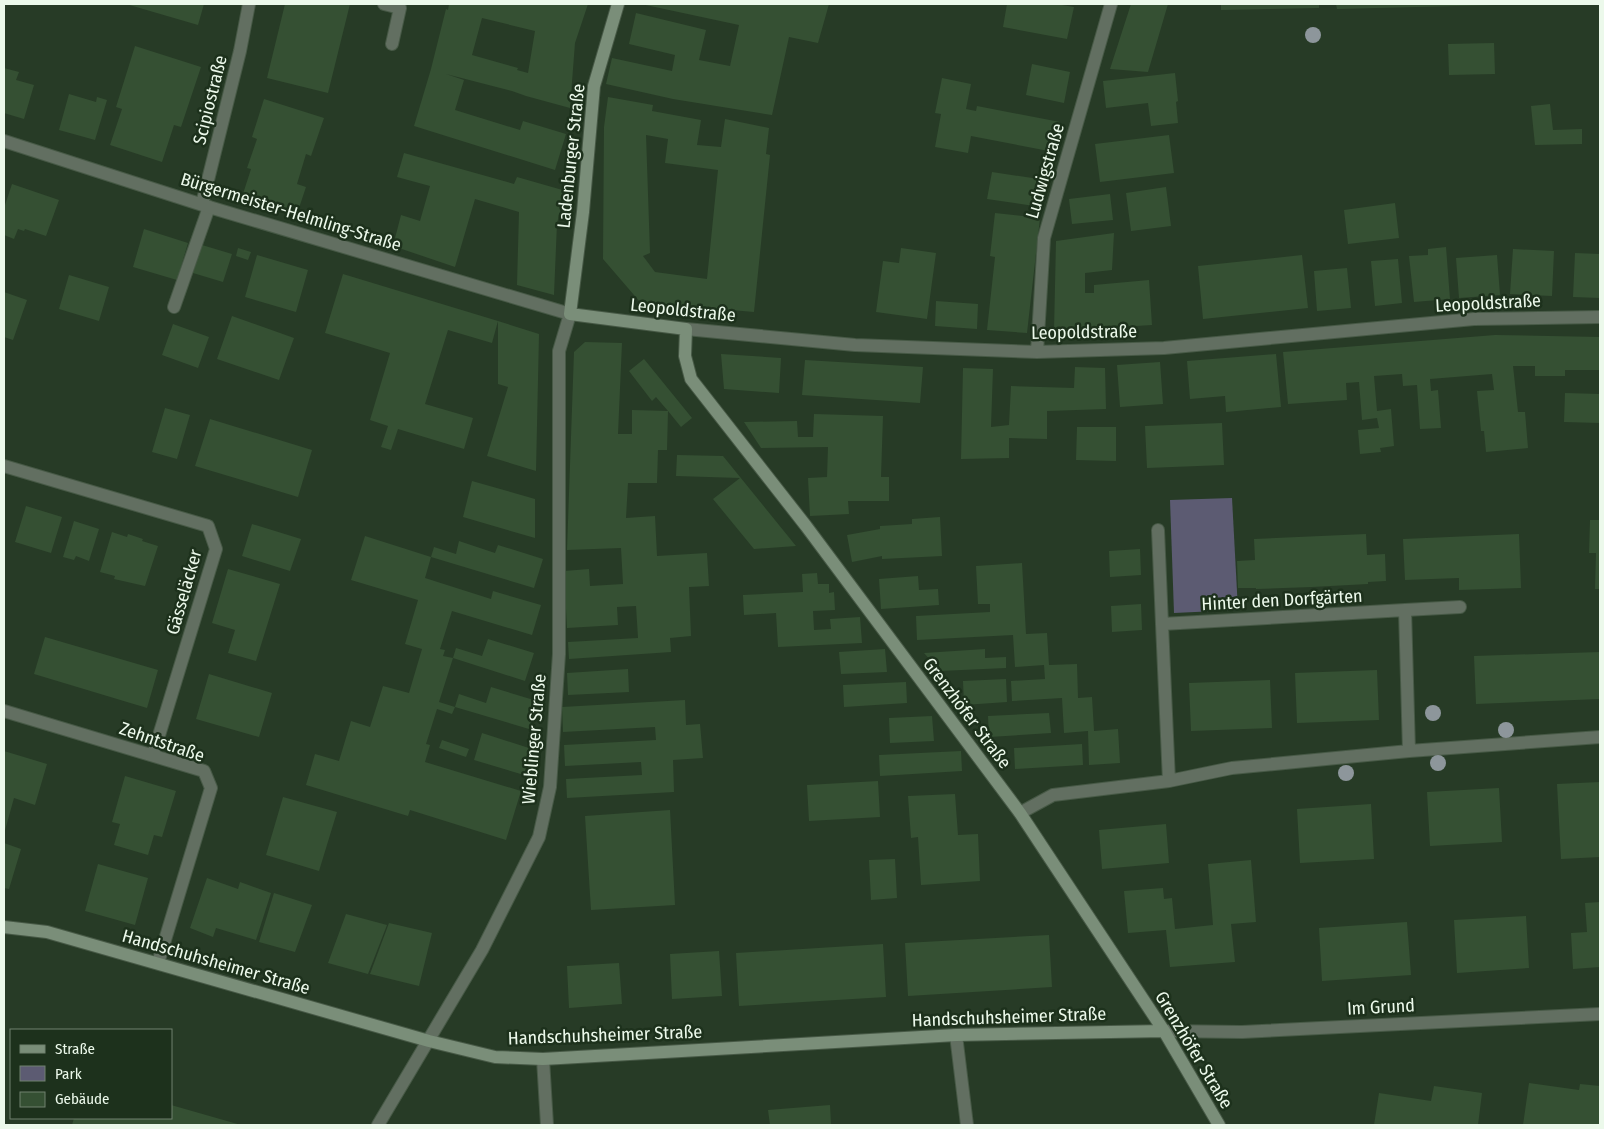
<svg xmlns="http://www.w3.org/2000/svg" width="1604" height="1129" viewBox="0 0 1604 1129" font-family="'Fira Sans Condensed',sans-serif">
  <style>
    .green { fill: #5c5b72 }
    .building { fill: #355033; fill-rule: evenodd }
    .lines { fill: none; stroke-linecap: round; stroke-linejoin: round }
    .lane-casing { stroke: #475946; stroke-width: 14 }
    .street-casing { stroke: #475946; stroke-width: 14 }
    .secondary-casing { stroke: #475946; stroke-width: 14 }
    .lane { stroke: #626f61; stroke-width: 12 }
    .street { stroke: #626f61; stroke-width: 12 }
    .secondary { stroke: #7a8e79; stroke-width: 12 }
    .tree { fill: #8d969b }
    .labels { text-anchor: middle; stroke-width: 5; stroke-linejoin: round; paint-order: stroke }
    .street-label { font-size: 18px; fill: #ecf9eb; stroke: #1d311c }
  </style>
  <rect width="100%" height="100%" fill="#273b26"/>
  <!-- green -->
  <path class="green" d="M1232,498l6,112 -64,3 -4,-113z"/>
  <!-- building -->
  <path class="building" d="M126,4h78l-6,21z
    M285,4h65l-22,89 -61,-15z
    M449,4h139l-13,39 -5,65 -44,-12 -14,-5 -66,-17 18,6 -9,30 65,20 3,-9 43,13 -11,36 -141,-44 17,-57 15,-60 2,1zM482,18l53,13 -7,42 -11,-3 1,-2 -46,-13z
    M641,4h188l-11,39 -29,-6 -17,78 -99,-16 -67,-15 6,-26 60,13 3,-16 -46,-11 7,-31 70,17 -7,30 31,6 9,-41z
    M1007,4h49l18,3 -7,32 -64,-12z
    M1131,4h37l-20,68 -38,-3z
    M1221,4h98v4l-98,2z
    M1336,4h161v1l-160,4z
    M1494,43l1,31 -46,1 -1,-31z
    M135,46l66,21 -20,60 -7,-2 -12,37 -52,-17 12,-36 -6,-2z
    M1032,64l38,8 -6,31 -38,-8z
    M4,68l15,4 -3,8 18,5 -10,34 -20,-6z
    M1175,73l3,28 -2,1 2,21 -27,3 -3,-23 -42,5 -3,-27z
    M942,78l29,6 -5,25 10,2 1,-5 83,16 -6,30 -83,-16 -3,17 -33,-6 6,-33 -6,-1z
    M69,94l27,8 1,-5 10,3 -12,40 -36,-10z
    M608,97l45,8 -1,6 49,9 -4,25 24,2 4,-28 44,9 -3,26 4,1 -16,157 -114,-10 -37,-43 1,-132zM646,135l22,4 -3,24 53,7 -11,109 -52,-7 -12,-16 7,-3z
    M264,99l60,19 -13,38 -5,-2 -9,30 9,3 -9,27 -55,-17 9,-28 -4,-1 10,-29 -5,-2z
    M1550,104l3,26 29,-1v15l-47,1 -4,-39z
    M1169,135l5,38 -74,9 -5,-38z
    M404,153l110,31 3,-7 49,14 -9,32 -3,72 -37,-10 2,-73 -44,-13 -20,68 -62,-21 8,-31 19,6 10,-35 -33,-9z
    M992,172l53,8 -4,27 -54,-8z
    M12,184l47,16 -13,36 -21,-7 -1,2 -6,-2 -4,10 -10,-4v-27z
    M1166,187l5,39 -40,5 -5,-38z
    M1110,194l3,26 -41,4 -3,-25z
    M1395,203l4,35 -51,6 -4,-34z
    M995,213l45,5 -13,115 -40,-3 8,-73 -5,-1z
    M144,229l44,14 -11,37 -44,-13z
    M1114,233l-2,37 -27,3v20h9v-8l55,-5 3,45 -98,6 2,-90z
    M202,245l30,9 -9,28 -30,-9z
    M1446,247l4,52 -36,3 -5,-46 19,-1v-6z
    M238,248l13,4 -3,8 -12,-4z
    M901,248l35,5 -9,66 -51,-7 7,-51 16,2z
    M1513,249l41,2 -2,45 -42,-2z
    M1575,253l25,1v44l-27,-1z
    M257,255l51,15 -12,42 -51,-15z
    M1302,255l6,53 -105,11 -5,-53z
    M1497,255l3,40 -41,3 -3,-40z
    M1398,259l4,44 -27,3 -4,-45z
    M1347,268l4,40 -34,3 -3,-40z
    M343,274l155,47 -6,22 -44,-13 -23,74 48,14 -9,31 -66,-20 -7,21 -10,-3 7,-21 -18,-6 20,-67 -65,-20z
    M69,275l40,12 -10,34 -40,-12z
    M4,292l23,8 -14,40 -9,-3z
    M936,301l42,3 -1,25 -42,-3z
    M232,316l62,22 -15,42 -62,-21z
    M498,321l41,13 -3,137 -49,-15 21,-69 -10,-3z
    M173,324l36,13 -11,31 -36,-13z
    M1495,335l105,2v33h-35v6h-30v-10h-22l5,46h7l3,36 -42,4 -2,-21h-3l-4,-40 17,-1 -2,-16 -62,5 1,12 7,-1 3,38 -21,1 -3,-44 -14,1 -1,-12 -28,2 3,35 14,-2 3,37 -14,2 1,4 -21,2 -2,-24 21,-2 -2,-10 -15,2 -3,-38 -13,1 1,17 -59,4 -5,-52z
    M585,342l37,1 -4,91h14v-24l36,1 -12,-14 -4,4 -23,-30 15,-12 48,59 -11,9 -13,-16 -1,39h-9l-1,33h-29l-2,35 29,-2 2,40 50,-3 2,33 -20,1 2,49 -21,2 1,14 -102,7 -1,-17 70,-4 -2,-32 -19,1 1,18 -51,3 -3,-57 25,-2 1,17 33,-2 -2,-36 -54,2 7,-198z
    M721,354l60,4 -2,35 -55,-4z
    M1276,354l5,53 -55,5 -1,-16 -35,3 -3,-38z
    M805,360l118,7 -3,36 -118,-8z
    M1160,362l3,42 -43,3 -3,-42z
    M1075,367l30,1 1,41 -59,2v28l-38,-1v20l-48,1 2,-91 30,1 -2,58 18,-2 2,-39 63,2z
    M1565,393l35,1v29l-36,-1z
    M165,408l25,7 -13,44 -25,-7z
    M814,414l69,2 -2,61h8v24h-41l1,13 -39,2 -2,-38 19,-1 1,-30 -67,1 -17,-26 53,-1 1,16h15z
    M210,419l102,31 -14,47 -103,-31z
    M1222,423l2,42 -77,3 -2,-42z
    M1077,427h39v34l-40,-1z
    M677,455l46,1 73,90 -42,3 -41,-50 27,-21 -64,-2z
    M472,481l63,18v39l-72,-21z
    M26,506l36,11 -11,36 -36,-11z
    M940,517l2,39 -60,3v-3l-30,6 -5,-27 33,-6v-3l32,-2v-5z
    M1590,520h10v69h-5l1,-36h-7z
    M74,521l25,8 -10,32 -13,-5 -2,4 -11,-3z
    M252,524l49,15 -11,32 -48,-15z
    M112,532l15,5 1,-3 15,5 -1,2 16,5 -13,40 -31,-7 1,-3 -15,-4z
    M1366,534l1,21 18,-1 1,27 -18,1v2l-56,3 -56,2v-1h-18l-1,-27 18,-1 -1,-21z
    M1519,534l2,54 -62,2v-12l-54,2 -2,-41z
    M365,536l66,21 3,-10 22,7 3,-13 36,12 3,-8 45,14 -9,29 -103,-31 -6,21 66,21 2,-8 48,14 -9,30 -80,-24 -12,38 5,1 -2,6 10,2 -14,44 16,5 -3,7 -15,-5 -11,35 4,1 -5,17 96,29 -15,49 -96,-30 -2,6 -102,-31 9,-31 24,7 12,-40 19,6 13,-41 26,7 13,-44 -17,-5 13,-44 -67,-20z
    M1140,549l1,26 -31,2 -1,-26z
    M1022,563l4,71 21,-1 2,32 28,-1 1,34 14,-1 2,34 24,-2 2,34 -31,2 -1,-34 -24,2 -2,-35 -50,3 -1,-20 34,-2 -1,-14 -29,2 -2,-32 -96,5 -1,-24 74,-4v-8h-12l-2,-38z
    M228,569l52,15 -24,77 -28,-8 7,-23 -23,-7z
    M817,573l1,11h11v9l5,-1 1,18 -22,1 1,19 17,-1 -1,-10 30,-2 2,26 -84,4 -2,-34 -32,2 -1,-20 60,-3 -1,-18z
    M918,576l1,14 19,-1 1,16 -58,4 -2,-30z
    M1141,604l1,26 -30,2 -1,-26z
    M45,637l113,33 -11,38 -113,-34z
    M488,639l46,14 -9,28 -72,-23 3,-10 26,8z
    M885,649l2,23 -46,2 -2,-22z
    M985,649v9l21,-1v11l-66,3 -16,-18z
    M1600,652v47l-124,5 -2,-48z
    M628,669l1,23 -61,3 -1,-22z
    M1377,670l2,50 -82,3 -2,-50z
    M209,674l63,19 -13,44 -63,-18z
    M1006,679l1,23 -43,3 -1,-24z
    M1270,680l2,48 -81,3 -2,-48z
    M906,682l1,21 -63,4 -1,-22z
    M491,687l46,14 -8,28 -74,-22 4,-13 27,9z
    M685,700l1,25 14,-1 3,34 -30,2 1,32 -107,6 -1,-19 76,-4 -1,-13 -76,4 -1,-21 92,-5 -1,-13 -92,5 -1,-25z
    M1049,713l2,20 -62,4 -1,-21z
    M932,716l2,25 -44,2 -1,-25z
    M482,733l50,16 -8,26 -50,-15z
    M442,740l27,9 -3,8 -27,-9z
    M1082,744l1,21 -68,4 -1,-21z
    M4,751l43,13 -12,41 -21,-7 -10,36z
    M961,751l1,20 -82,5 -1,-21z
    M125,776l51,15 -14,46 -8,-2 -6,20 -34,-10 6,-21 -8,-2z
    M878,781l2,36 -71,4 -2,-36z
    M1600,782v75l-39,2 -4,-75z
    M1499,788l3,54 -72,4 -3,-54z
    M955,794l3,41 20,-1 2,47 -59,4 -3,-48 -7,1 -3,-42z
    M283,797l54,15 -18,59 -53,-16z
    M1371,804l3,55 -74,4 -3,-54z
    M670,810l5,95 -84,5 -6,-94z
    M1166,824l3,39 -67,6 -3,-39z
    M4,843l17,6 -12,40 -5,-1z
    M895,859l2,39 -26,2 -2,-40z
    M1251,860l5,62 -25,2 4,38 -65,5 -4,-37 -38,3 -4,-42 39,-3 1,11 8,-1 3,31 38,-4 -5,-61z
    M98,864l50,14 -13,47 -50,-14z
    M207,878l31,11 2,-7 31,11 -15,47 -40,-12 -3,9 -23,-9z
    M274,893l38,12 -17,47 -36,-10z
    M1600,902v65l-27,2 -2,-36 16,-1 -2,-29z
    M346,914l41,11 -19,49 -40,-11z
    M1526,916l3,52 -72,5 -3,-53z
    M1407,922l4,53 -89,6 -3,-53z
    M389,923l43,10 -13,53 -49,-12z
    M1049,935l3,52 -144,9 -3,-53z
    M883,944l3,53 -147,9 -3,-53z
    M719,951l3,45 -50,3 -2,-45z
    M619,963l3,41 -53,4 -2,-42z
    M1529,1083l50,7 1,-6 20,2v39h-77z
    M1434,1086l48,7 -4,32h-104l5,-32 52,8z
    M171,1105l70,20h-169l2,-7h97z
    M830,1105l1,20h-61l-2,-15z"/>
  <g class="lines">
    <defs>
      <path id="lane" d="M384,4l16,4 -8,36
        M174,307l35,-100
        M956,1035l11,90"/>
      <path id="street" d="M4,141l205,66 361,107 -11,37v303l-9,133 -11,50 -57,113 -104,175
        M202,204l38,-153 9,-47
        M686,329l169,16 182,7 127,-4 310,-29 126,-2
        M1037,352l7,-114 67,-234
        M4,466l204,60 8,23 -63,206
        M1158,530l4,94
        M1405,610l55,-3
        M4,711l200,60 7,17 -53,175
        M1169,781l-7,-157 243,-14 4,141
        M1020,813l33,-18 116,-14 63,-13 177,-17 191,-14
        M1164,1031l78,1 358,-18
        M543,1059l4,66"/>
      <path id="secondary" d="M618,4l-24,82 -11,126 -13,102 116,15 -1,27 6,23 115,147 214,287 144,218 55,94
        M4,927l43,5 382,109 66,16 48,2 413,-24 208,-4"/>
    </defs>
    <!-- lane casing -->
    <use href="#lane" class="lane-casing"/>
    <!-- street casing -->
    <use href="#street" class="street-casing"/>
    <!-- secondary casing -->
    <use href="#secondary" class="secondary-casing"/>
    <!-- lane -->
    <use href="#lane" class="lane"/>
    <!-- street -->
    <use href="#street" class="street"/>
    <!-- secondary -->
    <use href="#secondary" class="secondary"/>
  </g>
  <!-- trees -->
  <g class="tree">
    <circle cx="1313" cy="35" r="8"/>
    <circle cx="1433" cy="713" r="8"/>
    <circle cx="1506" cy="730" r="8"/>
    <circle cx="1438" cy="763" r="8"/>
    <circle cx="1346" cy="773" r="8"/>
  </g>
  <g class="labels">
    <!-- street labels -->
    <g class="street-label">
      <text transform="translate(210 100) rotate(-76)" y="6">Scipiostraße</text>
      <text transform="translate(571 156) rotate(-84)" y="6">Ladenburger Straße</text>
      <text transform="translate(1045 171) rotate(-74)" y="6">Ludwigstraße</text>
      <text transform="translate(291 212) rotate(17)" y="6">Bürgermeister-Helmling-Straße</text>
      <text transform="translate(1488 303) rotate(-3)" y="6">Leopoldstraße</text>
      <text transform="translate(683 310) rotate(6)" y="6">Leopoldstraße</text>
      <text transform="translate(1084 332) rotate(-1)" y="6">Leopoldstraße</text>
      <text transform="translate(184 592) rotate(-74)" y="6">Gässeläcker</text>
      <text transform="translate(1282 600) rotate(-3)" y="6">Hinter den Dorfgärten</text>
      <text transform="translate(967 713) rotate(53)" y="6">Grenzhöfer Straße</text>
      <text transform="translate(534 739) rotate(-85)" y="6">Wieblinger Straße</text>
      <text transform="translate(162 742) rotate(19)" y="6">Zehntstraße</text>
      <text transform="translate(216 962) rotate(16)" y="6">Handschuhsheimer Straße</text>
      <text transform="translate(1381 1007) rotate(-3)" y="6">Im Grund</text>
      <text transform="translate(1009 1017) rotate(-2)" y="6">Handschuhsheimer Straße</text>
      <text transform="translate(605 1035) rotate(-2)" y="6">Handschuhsheimer Straße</text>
      <text transform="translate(1194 1050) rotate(59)" y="6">Grenzhöfer Straße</text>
    </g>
  </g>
  <!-- border -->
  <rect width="1604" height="1129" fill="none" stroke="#ecf9eb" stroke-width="10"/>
  <!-- legend -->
  <rect x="10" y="1029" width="162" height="90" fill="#1d311c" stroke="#70816f"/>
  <rect x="20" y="1045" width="25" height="8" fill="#7a8e79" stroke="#70816f"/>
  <text x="55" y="1054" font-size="15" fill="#ecf9eb">Straße</text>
  <rect x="20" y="1066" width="25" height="15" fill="#5c5b72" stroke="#70816f"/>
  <text x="55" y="1079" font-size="15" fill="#ecf9eb">Park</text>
  <rect x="20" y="1092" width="25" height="15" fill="#355033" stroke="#70816f"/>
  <text x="55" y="1104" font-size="15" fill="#ecf9eb">Gebäude</text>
</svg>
